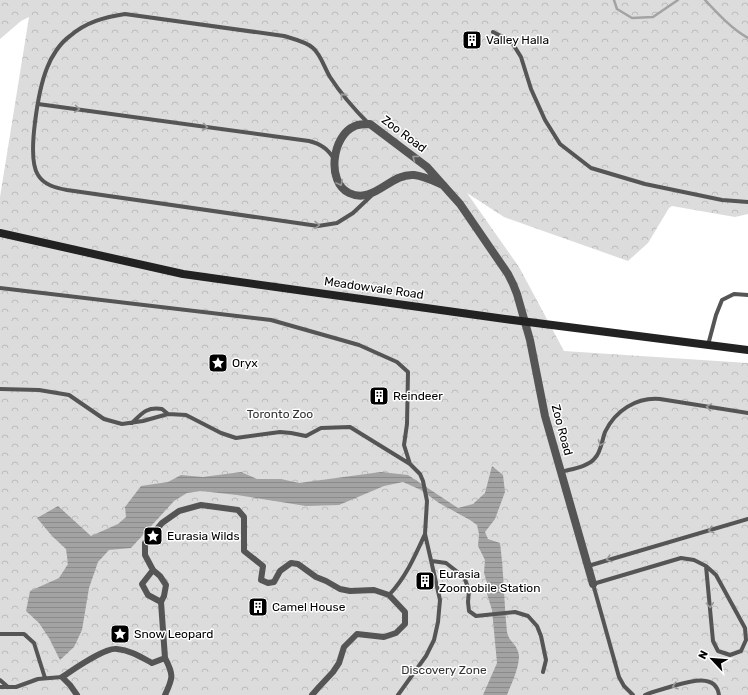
<svg xmlns="http://www.w3.org/2000/svg" width="748" height="695" viewBox="0 0 748 695" font-family="Rubik,sans-serif">
  <style>
    .forest { fill: url(#forest-crowns) }
    .water { fill: url(#water-rules) }
    .lines { fill: none; stroke-linecap: round; stroke-linejoin: round }
    .stream { stroke: #a3a3a3; stroke-width: 2.5 }
    .service { stroke: #555; stroke-width: 4 }
    .pedestrian { stroke: #555; stroke-width: 6 }
    .minor { stroke: #555; stroke-width: 8 }
    .secondary { stroke: #222; stroke-width: 8 }
    .oneway { stroke: #999 }
    .labels { text-anchor: middle; stroke-width: 3; stroke-linejoin: round; paint-order: stroke }
    .poi-label { font-size: 12px; fill: #000; stroke: #fff; text-anchor: start }
    .street-label { font-size: 12px; fill: #000; stroke: #fff }
    .park-label { font-size: 12px; fill: #333; stroke: #fff }
  </style>
  <defs>
    <pattern id="forest-crowns" width="20" height="18" patternUnits="userSpaceOnUse"><rect width="20" height="18" fill="#dcdcdc"/><path d="M2 6a3 3 0 1 1 6 0M12 15a3 3 0 1 1 6 0" fill="none" stroke="#bbb"/></pattern>
    <pattern id="water-rules" width="6" height="5" patternUnits="userSpaceOnUse"><rect width="6" height="5" fill="#a3a3a3"/><path d="M0 2.5h6" fill="none" stroke="#8b8b8b"/></pattern>
  </defs>
  <rect width="100%" height="100%" fill="#fff"/>
  <!-- forest -->
  <path class="forest" d="M0,0h748v214l-13,3 -63,-11 -3,2 -21,35 -20,18 -124,-44 -37,-24 52,74 45,84 184,12v332h-748v-498l29,-180 -8,4 -21,18z"/>
  <!-- water -->
  <path class="water" d="M492,466l11,9 2,17 -10,27 -10,13 3,7 12,4c4,30 4,60 7,89 1,9 12,13 12,25 -1,14 -7,25 -12,38h-24l14,-32 -5,-53 -5,-16 1,-8 -4,-13 1,-13 -7,-14 1,-12 -2,-9 -7,-5 -31,-17 -18,-13 -18,-8 -19,4 -45,19 -33,1 -69,-11 -36,-4 -14,2 -13,8 -43,47 -22,2 -11,12 -9,26 -7,42 -8,17 -14,13 -11,-22 -10,-15 -13,-12 4,-20 29,-13 9,-14 -2,-15 -14,-13 -15,-18 21,-12 33,30 27,-12 8,-7 -1,-10 16,-21 27,-4 13,-7 22,2 38,-5 16,7h24l18,4 82,-11 27,3 50,33 15,-4 12,-11z"/>
  <g class="lines">
    <!-- stream -->
    <path class="stream" d="M614,0l3,9 15,9 21,-1 25,-17
      M705,0c13,14 27,29 43,38"/>
    <!-- service -->
    <path class="service" d="M493,32l18,9 10,16 10,32 14,31 15,24 31,24 54,16 77,16 26,2
      M38,104l271,37c12,3 19,8 25,18
      M369,124c-15,-15 -28,-30 -39,-47 -6,-10 -9,-22 -17,-29 -8,-7 -20,-9 -29,-12l-159,-22c-20,3 -39,8 -55,22 -10,7 -19,21 -23,32 -8,20 -21,89 -9,107 6,10 18,13 29,15l251,36 19,-3 16,-10 18,-17
      M0,288l271,32 88,25 38,17 11,10 -1,52 -3,21 6,19 10,10 3,7 4,20 -2,33 15,66 -2,22 -4,18 -8,16 -28,39
      M708,345l8,-30 6,-15 12,-6 14,1
      M0,389l39,1 30,5 35,24 18,5 21,-3 25,-7 18,1 35,18 15,5 44,-6 11,1 15,3 15,-8 29,-1 60,37
      M132,423c11,-11 15,-16 30,-14l6,5
      M561,472c10,-3 27,-5 34,-14 6,-6 7,-18 10,-26 10,-21 31,-35 55,-33l88,14
      M432,561l14,2 18,14 5,13 -1,12 1,9 7,5 39,-4 13,4 9,10 4,10 5,24 -3,12
      M588,566l160,-47
      M389,595c17,-18 26,-39 36,-61
      M0,634h24l10,9 11,35
      M0,680l8,7
      M0,687h16l22,-8 24,-2
      M633,695l-9,-9 -5,-9 -26,-93 88,-26 13,2 12,6 10,9 29,53 1,12 -5,11 -11,4 -12,-4 -5,-10 -7,-75
      M645,695c9,-4 19,-6 28,-9 14,-4 43,-14 46,9"/>
    <!-- pedestrian -->
    <path class="pedestrian" d="M153,570l7,6 6,9 -2,11 -3,6
      M77,695l-7,-10 -8,-8c11,-7 43,-30 55,-28 13,1 24,8 35,14l13,-5 -4,-56 -13,-7 -6,-11 11,-14 -8,-15v-12l17,-20 17,-12 22,-6 37,5 6,7v34l19,15 -2,14 7,3 6,-1 6,-11 11,-8 7,1 18,13 10,4 14,8 10,2 24,-1 15,5 16,17v12l-9,9 -12,4 -27,-3 -13,13 -5,16 -6,9 -14,15 -7,8
      M165,695c8,-17 9,-20 0,-37"/>
    <!-- minor -->
    <path class="minor" d="M443,185c-9,-4 -19,-9 -29,-10 -24,-2 -40,30 -65,18 -23,-11 -17,-58 6,-67 4,-2 10,-2 15,-2l57,43 16,18 17,19 48,70 5,10 4,10 13,46 15,76 48,168"/>
    <!-- secondary -->
    <path class="secondary" d="M0,233l183,41 322,45 243,31"/>
  </g>
  <!-- one-way arrows -->
  <defs><path id="oneway-chevron" d="M-2-3.5L2.5 0L-2 3.5" fill="none" stroke-width="1.6" stroke-linecap="round" stroke-linejoin="round"/></defs>
  <g class="oneway">
    <use href="#oneway-chevron" transform="translate(343 96) rotate(-128)"/>
    <use href="#oneway-chevron" transform="translate(77 109) rotate(8)"/>
    <use href="#oneway-chevron" transform="translate(205 127) rotate(8)"/>
    <use href="#oneway-chevron" transform="translate(415 158) rotate(-143)"/>
    <use href="#oneway-chevron" transform="translate(340 183) rotate(62)"/>
    <use href="#oneway-chevron" transform="translate(317 225) rotate(1)"/>
    <use href="#oneway-chevron" transform="translate(709 407) rotate(-171)"/>
    <use href="#oneway-chevron" transform="translate(601 443) rotate(110)"/>
    <use href="#oneway-chevron" transform="translate(711 530) rotate(164)"/>
    <use href="#oneway-chevron" transform="translate(609 559) rotate(163)"/>
    <use href="#oneway-chevron" transform="translate(710 605) rotate(85)"/>
    <use href="#oneway-chevron" transform="translate(675 686) rotate(164)"/>
  </g>
  <!-- icons -->
  <defs>
    <symbol id="building-square" viewBox="-11 -11 22 22"><rect x="-9" y="-9" width="18" height="18" rx="4" fill="#000" stroke="#fff"/><path d="M-4-6H4V6H1V3H-1V6H-4ZM-2.5-4.3h1.7v1.8h-1.7ZM.8-4.3h1.7v1.8H.8ZM-2.5-1h1.7V.8h-1.7ZM.8-1h1.7V.8H.8Z" fill="#fff"/></symbol>
    <symbol id="sight-square" viewBox="-11 -11 22 22"><rect x="-9" y="-9" width="18" height="18" rx="4" fill="#000" stroke="#fff"/><path d="M0-6L1.8-2.2L6-1.7L2.9 1.2L3.7 5.4L0 3.3L-3.7 5.4L-2.9 1.2L-6-1.7L-1.8-2.2Z" fill="#fff"/></symbol>
  </defs>
  <g fill-rule="evenodd">
    <use href="#building-square" x="461" y="29" width="22" height="22"/>
    <use href="#sight-square" x="207" y="352" width="22" height="22"/>
    <use href="#building-square" x="368" y="385" width="22" height="22"/>
    <use href="#sight-square" x="142" y="525" width="22" height="22"/>
    <use href="#building-square" x="414" y="570" width="22" height="22"/>
    <use href="#building-square" x="247" y="596" width="22" height="22"/>
    <use href="#sight-square" x="109" y="623" width="22" height="22"/>
  </g>
  <g class="labels">
    <!-- poi labels -->
    <g class="poi-label">
      <text x="486" y="44">Valley Halla</text>
      <text x="232" y="367">Oryx</text>
      <text x="393" y="400">Reindeer</text>
      <text x="167" y="540">Eurasia Wilds</text>
      <text x="439" y="578">Eurasia<tspan x="439" dy="14">Zoomobile Station</tspan></text>
      <text x="272" y="611">Camel House</text>
      <text x="134" y="638">Snow Leopard</text>
    </g>
    <!-- street labels -->
    <g class="street-label">
      <text transform="translate(404 134) rotate(37)" y="4">Zoo Road</text>
      <text transform="translate(374 288) rotate(8)" y="4">Meadowvale Road</text>
      <text transform="translate(562 430) rotate(75)" y="4">Zoo Road</text>
    </g>
    <!-- park labels -->
    <g class="park-label">
      <text x="280" y="418">Toronto Zoo</text>
      <text x="444" y="674">Discovery Zone</text>
    </g>
  </g>
  <!-- north arrow -->
  <g transform="translate(712 659) rotate(296)" stroke="#ffffff" stroke-width="3" paint-order="stroke">
  <path d="M0-3L7 15L0 10L-7 15Z" fill="#000000"/>
  <text y="-6" font-size="11" font-weight="bold" text-anchor="middle" fill="#000000">N</text>
  </g>
</svg>
